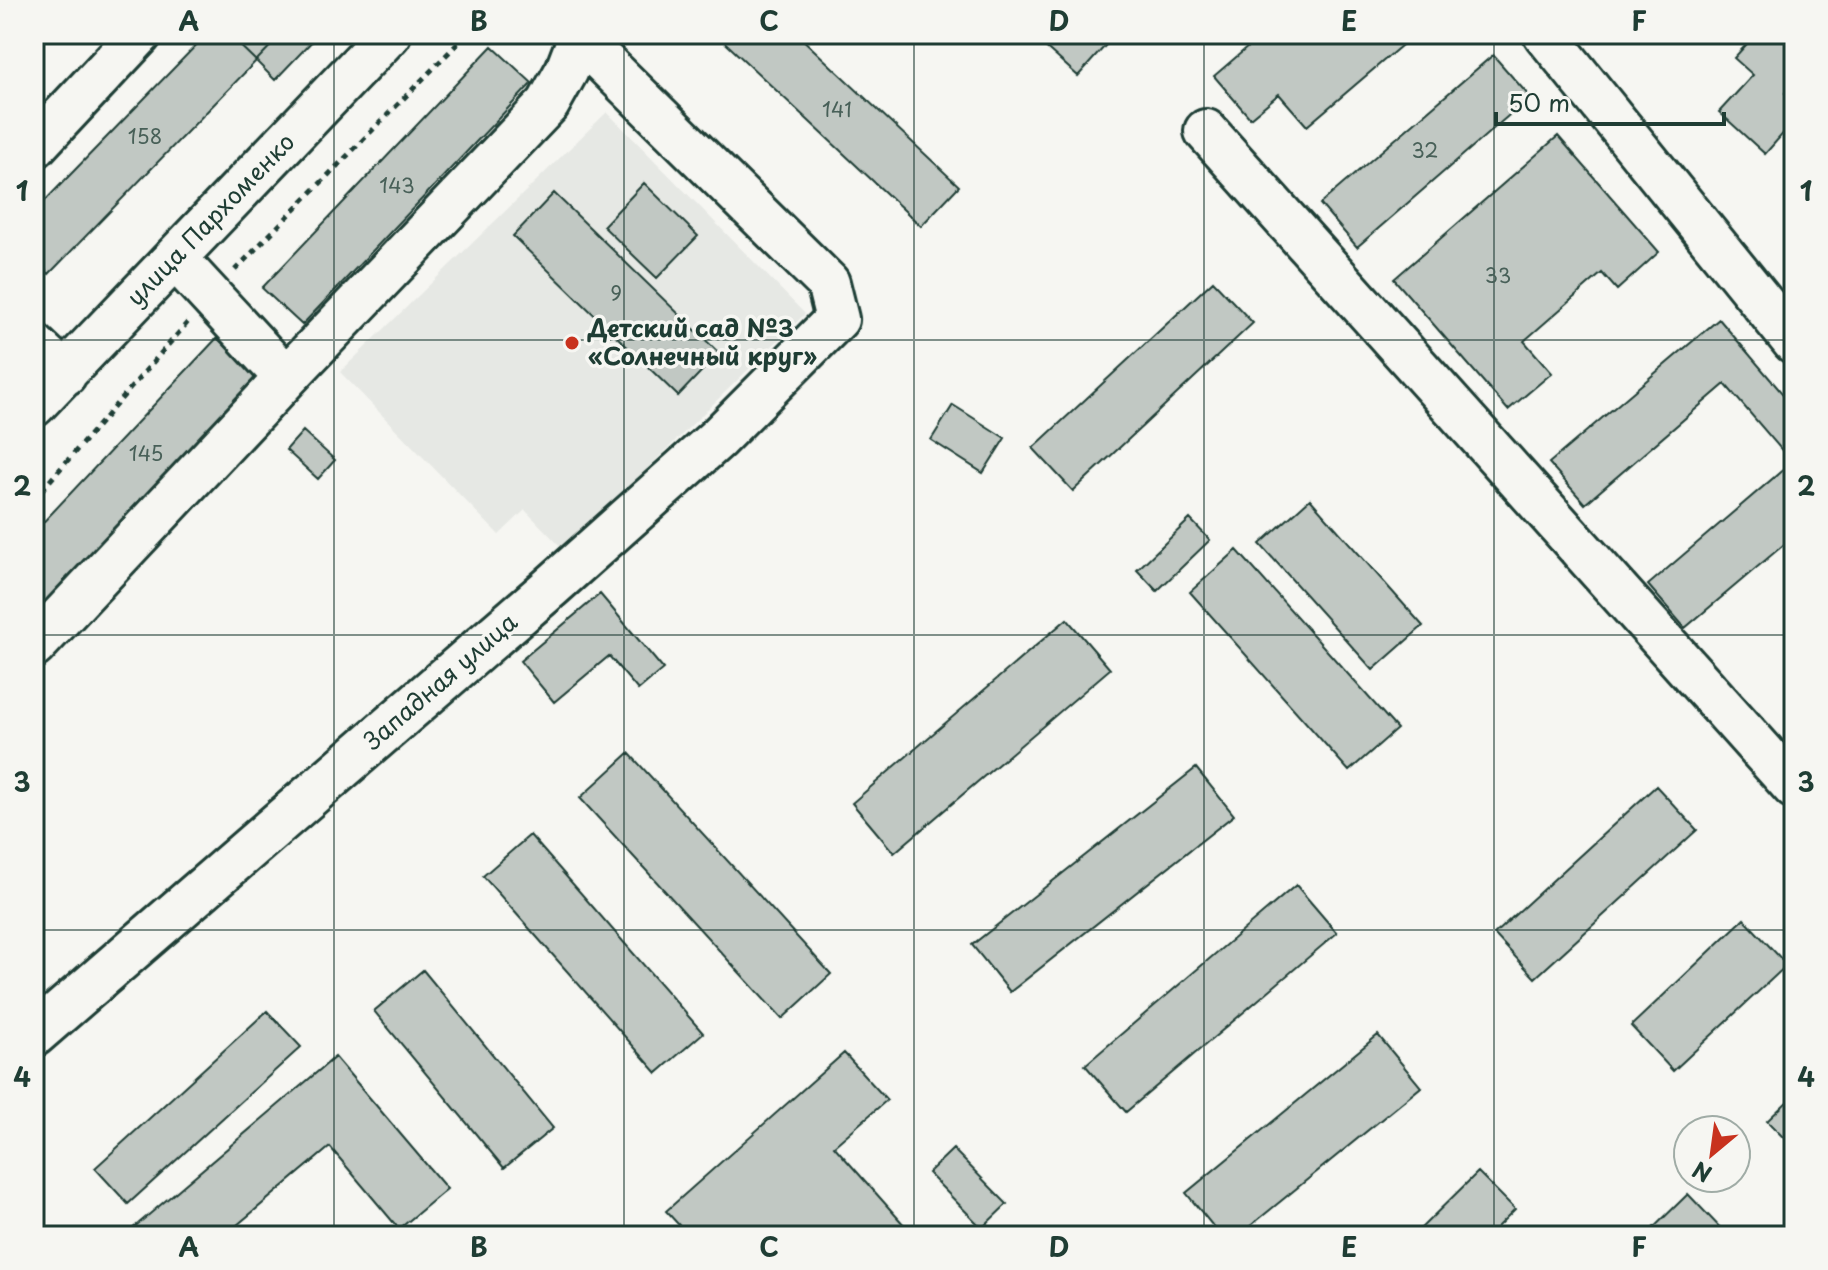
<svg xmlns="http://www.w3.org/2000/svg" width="1828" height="1270" viewBox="0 0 1828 1270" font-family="'Playpen Sans',sans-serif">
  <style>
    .built { fill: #e6e8e4 }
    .building { fill: #c1c8c3; stroke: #1f3d34; stroke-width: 2 }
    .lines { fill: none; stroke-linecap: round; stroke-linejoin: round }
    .minor-casing { stroke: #1f3d34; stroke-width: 48 }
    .path { stroke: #1f3d34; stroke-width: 5; stroke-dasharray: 6 6; stroke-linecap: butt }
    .minor { stroke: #f6f6f2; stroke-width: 42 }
    .grid { fill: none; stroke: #1f3d34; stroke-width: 2; stroke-opacity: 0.55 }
    .poi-dot { fill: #c8321e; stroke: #f6f6f2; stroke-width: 3 }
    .labels { text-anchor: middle; stroke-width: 7; stroke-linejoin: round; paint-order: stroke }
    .number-label { font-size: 20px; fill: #486058 }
    .street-label { font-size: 24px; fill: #1f3d34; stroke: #f6f6f2 }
    .poi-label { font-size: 24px; font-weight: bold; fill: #1f3d34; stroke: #f6f6f2; text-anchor: start }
    .neatline { fill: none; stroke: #1f3d34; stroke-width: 3 }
    .grid-label { font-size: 26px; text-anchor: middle; font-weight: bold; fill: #1f3d34 }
  </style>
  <rect width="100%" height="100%" fill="#f6f6f2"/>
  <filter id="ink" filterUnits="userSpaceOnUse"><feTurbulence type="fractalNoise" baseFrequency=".0125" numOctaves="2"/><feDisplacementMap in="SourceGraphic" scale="16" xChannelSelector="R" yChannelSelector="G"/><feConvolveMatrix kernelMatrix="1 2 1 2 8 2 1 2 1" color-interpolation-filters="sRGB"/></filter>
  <g filter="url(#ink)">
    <!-- built -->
    <path class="built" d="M607,112l198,202 -241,236 -39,-40 -26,25 -159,-163z"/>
    <!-- building -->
    <path class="building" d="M207,34h21l28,27 -207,213 -15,-14v-48z
      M228,34h54l-26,27z
      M282,34h37l-44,46 -19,-19z
      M716,34h81l162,152 -38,40z
      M1031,34h81l2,2 -36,40z
      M1263,34h152l-108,92 -28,-32 -29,24 -36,-42z
      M1756,34h38v49l-9,10 9,8v20l-29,33 -46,-42 34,-37 -19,-17z
      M492,46l40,37 -230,242 -40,-37z
      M1493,55l37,42 -173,150 -37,-43z
      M1558,136l101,116 -42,38 -15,-17 -78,68 28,32 -44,37 -114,-131z
      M644,183l54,53 -41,42 -54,-52z
      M554,193l165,160 -41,43 -165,-160z
      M1213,281l40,42 -180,168 -40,-43z
      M1719,319l75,88v129l-109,92 -37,-43 144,-123 -67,-78 -140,120 -36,-41z
      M217,338l42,39 -223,235 -2,-2v-78z
      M953,405l52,33 -22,35 -52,-33z
      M303,431l32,29 -17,19 -32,-29z
      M1310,499l113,127 -50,44 -113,-126z
      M1190,519l20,21 -53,51 -20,-21z
      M1237,550l160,179 -48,42 -159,-179z
      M600,594l63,75 -25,21 -29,-34 -55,46 -34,-41z
      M1067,619l43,50 -216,184 -42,-50z
      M629,753l202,221 -49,45 -202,-221z
      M1196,768l38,47 -224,177 -38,-47z
      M1656,786l41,44 -162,148 -41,-44z
      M530,835l173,198 -46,40 -174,-197z
      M1296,885l41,48 -211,179 -41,-47z
      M1744,919l43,46 -114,106 -42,-45z
      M423,970l130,158 -49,40 -130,-157z
      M267,1011l34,36 -173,157 -33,-36z
      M1378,1035l43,52 -183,149h-17l-35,-43z
      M844,1053l43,47 -53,46 71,80 -12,10h-148l-3,-3 -3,3h-50l-23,-25z
      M335,1057l112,132 -48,40 -69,-82 -106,89 -99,-1z
      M1794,1095v53l-27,-27z
      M953,1149l54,55 -25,24 -54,-55z
      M1478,1172l37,37 -27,27h-75z
      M1688,1194l40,42h-83z"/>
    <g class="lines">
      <defs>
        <path id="minor" d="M1545,34l249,308
          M1206,131l588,656
          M34,147l106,-113
          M34,345l31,29
          M286,378l262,-274 19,-34 12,-31
          M34,405l355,-371
          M34,646l252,-268 -111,-120
          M34,1035l518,-449 166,-148 119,-119 -9,-36 -253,-249"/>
      </defs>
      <!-- minor casing -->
      <use href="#minor" class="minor-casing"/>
      <!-- path -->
      <path class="path" d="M235,270l232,-236
        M34,499l154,-177"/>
      <!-- minor -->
      <use href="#minor" class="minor"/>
    </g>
  </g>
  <!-- grid -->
  <path class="grid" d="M334,34v1202M624,34v1202M914,34v1202M1204,34v1202M1494,34v1202M34,340h1760M34,635h1760M34,930h1760"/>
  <!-- markers -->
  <circle class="poi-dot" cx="572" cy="343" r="8"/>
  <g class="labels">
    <!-- number labels -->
    <g class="number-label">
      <text x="837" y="117">141</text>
      <text x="145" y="144">158</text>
      <text x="1425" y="158">32</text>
      <text x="397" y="193">143</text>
      <text x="1498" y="283">33</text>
      <text x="616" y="301">9</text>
      <text x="146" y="461">145</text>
    </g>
    <!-- street labels -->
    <g class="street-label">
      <text transform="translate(211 220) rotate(-46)" y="8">улица Пархоменко</text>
      <text transform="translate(441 682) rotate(-41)" y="8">Западная улица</text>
    </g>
    <!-- poi labels -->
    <g class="poi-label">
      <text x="588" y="337">Детский сад №3<tspan x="588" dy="28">«Солнечный круг»</tspan></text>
    </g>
  </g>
  <!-- margin -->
  <rect width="1828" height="1270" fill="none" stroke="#f6f6f2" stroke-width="88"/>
  <!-- north arrow -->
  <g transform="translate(1712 1154) rotate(209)"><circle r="38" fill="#f6f6f2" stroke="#a0aca6" stroke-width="2"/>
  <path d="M0-6L14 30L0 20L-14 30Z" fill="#c8321e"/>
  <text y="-12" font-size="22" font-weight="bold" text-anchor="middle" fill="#1f3d34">N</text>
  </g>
  <!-- scale -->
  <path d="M1496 112v12h228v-12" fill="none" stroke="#1f3d34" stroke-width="4"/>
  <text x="1508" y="112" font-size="24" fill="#1f3d34" stroke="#f6f6f2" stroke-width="6" paint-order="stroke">50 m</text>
  <rect x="44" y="44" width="1740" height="1182" class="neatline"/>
  <g class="grid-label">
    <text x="189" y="31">A</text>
    <text x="479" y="31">B</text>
    <text x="769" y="31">C</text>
    <text x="1059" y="31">D</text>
    <text x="1349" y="31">E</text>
    <text x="1639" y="31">F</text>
    <text x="22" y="201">1</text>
    <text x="1806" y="201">1</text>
    <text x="22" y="496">2</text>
    <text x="1806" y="496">2</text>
    <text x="22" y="792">3</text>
    <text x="1806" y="792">3</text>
    <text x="22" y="1087">4</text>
    <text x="1806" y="1087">4</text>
    <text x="189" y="1257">A</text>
    <text x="479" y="1257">B</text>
    <text x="769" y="1257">C</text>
    <text x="1059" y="1257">D</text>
    <text x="1349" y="1257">E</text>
    <text x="1639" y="1257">F</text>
  </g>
</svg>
